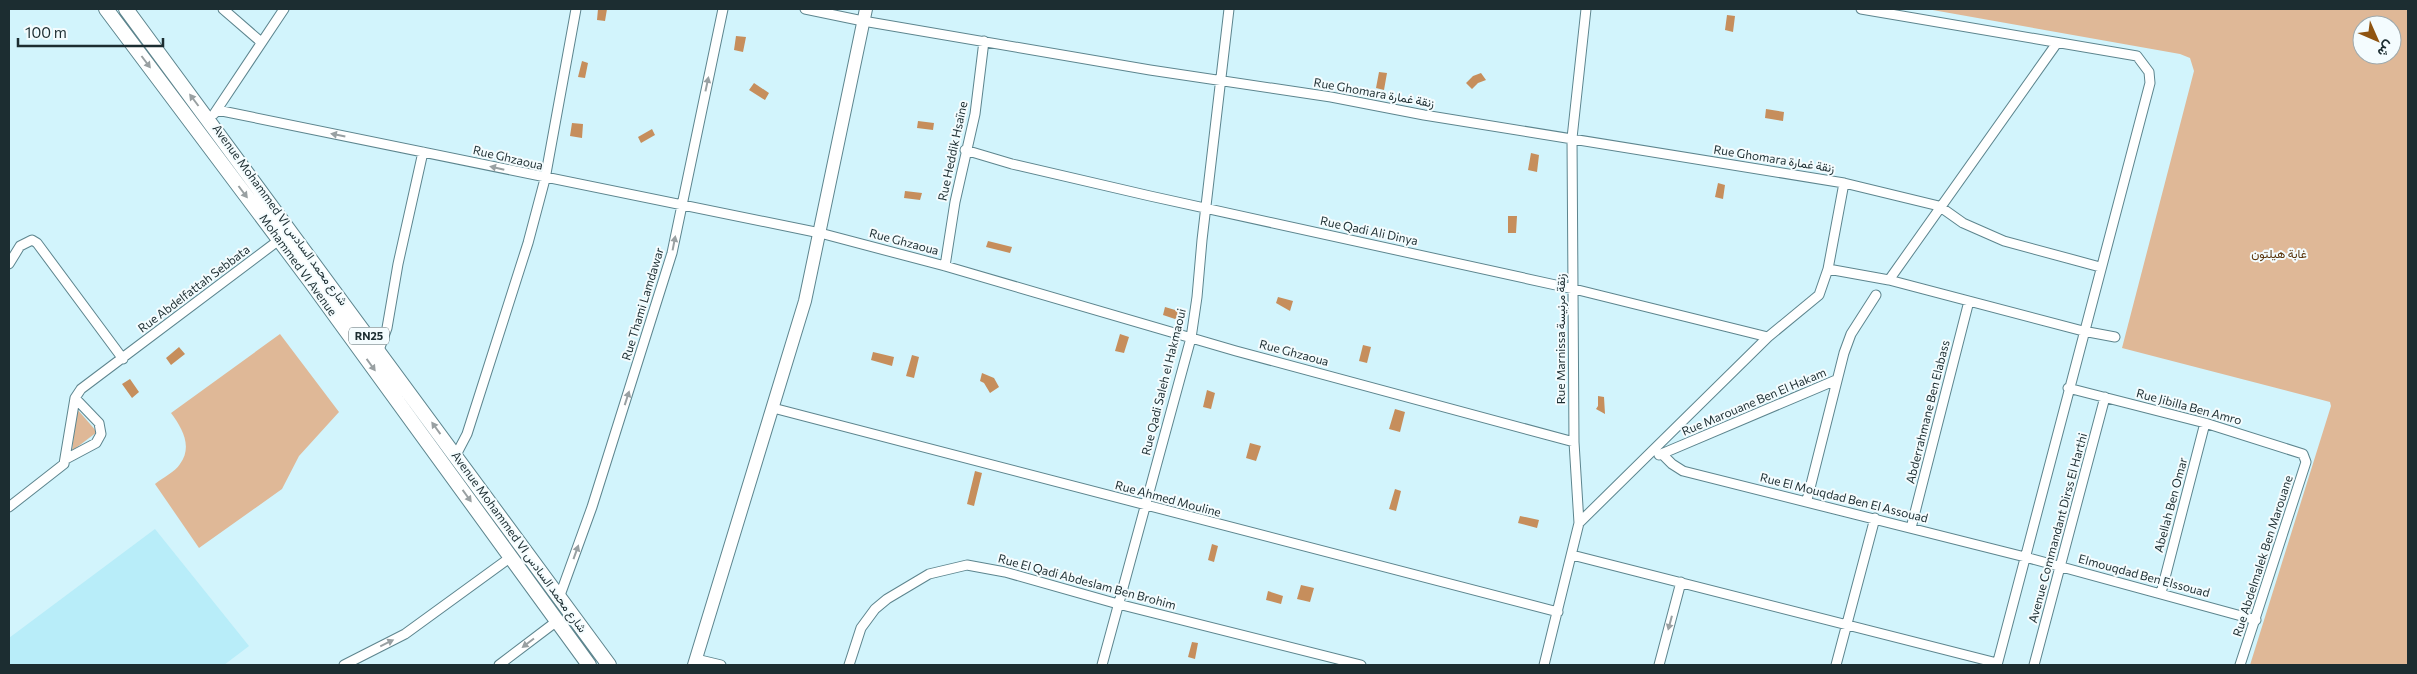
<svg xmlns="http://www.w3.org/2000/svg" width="2417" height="674" viewBox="0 0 2417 674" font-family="Commissioner,Vazirmatn,sans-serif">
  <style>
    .built { fill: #b8edf9 }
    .green { fill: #dfb897; fill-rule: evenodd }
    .water { fill: #c68e5c }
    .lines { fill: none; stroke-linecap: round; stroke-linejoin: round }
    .minor-casing { stroke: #5d858e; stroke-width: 11 }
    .secondary-casing { stroke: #5d858e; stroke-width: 14 }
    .primary-casing { stroke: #5d858e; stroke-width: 16 }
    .minor { stroke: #fff; stroke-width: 9 }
    .secondary { stroke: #fff; stroke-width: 12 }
    .primary { stroke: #fff; stroke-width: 14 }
    .oneway { fill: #99a0a2 }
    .labels { text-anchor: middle; stroke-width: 4; stroke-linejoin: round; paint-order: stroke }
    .shield { fill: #f4fcfe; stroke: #5d6b6e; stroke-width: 1 }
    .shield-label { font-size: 11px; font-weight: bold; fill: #1c2d31 }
    .street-label { font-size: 12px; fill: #1c2d31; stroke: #f4fcfe }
    .park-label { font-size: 12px; fill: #59340b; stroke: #f4fcfe }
  </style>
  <rect width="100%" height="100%" fill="#d2f4fc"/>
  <!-- built -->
  <path class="built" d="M155,529l94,117 -25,19h-215v-27z"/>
  <!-- green -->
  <path class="green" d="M1927,9h481v656h-158l81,-259 -1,-4 -208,-54 72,-277 -4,-13 -10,-4zM2362,25h30v30h-30z
    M280,334l59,78 -40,44 -17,33 -83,59 -44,-64c7,-6 20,-12 25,-20 13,-18 2,-36 -9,-51z
    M77,409l20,23 -25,19z"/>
  <!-- water -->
  <path class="water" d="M598,9h9l-2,12 -8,-1z
    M1727,15l8,1 -2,16 -8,-2z
    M736,36l10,1 -3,15 -9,-2z
    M582,61l6,2 -3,15 -7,-1z
    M1379,72l8,1 -3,17 -8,-2z
    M1481,73l5,7 -8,3 -6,6 -6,-6 7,-7z
    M754,83l15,10 -4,7 -16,-10z
    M1766,109l18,3 -1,9 -18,-3z
    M918,121l16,2 -1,7 -16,-2z
    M572,123l11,1 -1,14 -12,-2z
    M652,129l3,6 -14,8 -3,-6z
    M1531,153l8,2 -2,17 -9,-2z
    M1718,183l7,2 -2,14 -8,-2z
    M905,191l17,2 -2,7 -16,-2z
    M1508,216h9l-1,17h-8z
    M988,241l24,6 -2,6 -24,-6z
    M1278,297l15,4 -3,10 -14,-8z
    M1165,307l17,5v1l-7,6 -12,-4z
    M1120,334l9,3 -5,16 -9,-2z
    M1363,345l8,2 -4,16 -8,-2z
    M179,347l6,7 -14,11 -5,-7z
    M873,352l21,5 -2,9 -21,-6z
    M912,355l7,2 -5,21 -8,-2z
    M982,373l12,5 5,9 -9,6 -6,-10 -4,-2z
    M130,379l9,13 -7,6 -10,-14z
    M1207,390l8,3 -4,16 -8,-2z
    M1598,396l6,1 1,17 -9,-5 2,-3z
    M1395,409l10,3 -5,20 -11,-3z
    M1250,443l11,3 -5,15 -10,-3z
    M975,471l7,2 -8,33 -7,-2z
    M1395,489l6,2 -5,20 -7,-2z
    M1520,516l19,4 -2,8 -19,-5z
    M1212,544l6,2 -4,16 -6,-2z
    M1301,585l13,3 -4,14 -13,-3z
    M1268,591l15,5 -2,8 -15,-4z
    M1192,642l6,1 -3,16 -7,-2z"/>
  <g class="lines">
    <defs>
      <path id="minor" d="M223,9l38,33
        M805,9l58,12 287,49 181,27 93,18 420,68 95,23 24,17 41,18 96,26
        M1861,9l276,47 12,16 1,11 -153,582
        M217,110l603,123 125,33 291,85 338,91
        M214,114l70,-105
        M965,150l47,14 138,32 424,93 194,48
        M9,264l11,-18 12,-6 5,3 86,116
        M945,266l10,-64 20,-88 9,-73
        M1828,269l61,11 194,51 32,6
        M1889,280l168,-237
        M379,350l8,-22 11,-64 25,-112
        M2068,388l137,35 98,31 3,8 -66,203
        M773,408l785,204
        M456,455l11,-21 61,-191 17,-64 31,-170
        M1659,455l177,-75
        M1663,455l9,9 11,7 342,86 231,63
        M66,459l30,-16 5,-9 -2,-11 -24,-25
        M1807,500l37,-147 7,-19 25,-39
        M9,507l55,-43 11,-66 6,-9 198,-149
        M1579,523l189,-186 51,-42 9,-26 16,-86
        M1911,528l58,-227
        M1572,555l425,108
        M2161,593l44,-170
        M559,598l33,-91 80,-254 51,-244
        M696,659l25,6
        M344,665l61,-31 106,-77
        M499,665l58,-44
        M849,665l12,-37 14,-19 12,-10 42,-25 38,-9 38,7 113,32 243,61
        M1102,665l89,-327 6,-41 5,-57 27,-231
        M1544,665l35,-142 -5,-81 -2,-304 14,-129
        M1659,665l22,-83
        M1836,665l39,-147
        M2034,665l71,-268"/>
      <path id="secondary" d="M694,665l111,-364 61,-292"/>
      <path id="primary" d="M106,9l204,272 279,384
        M126,9l483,656"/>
    </defs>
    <!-- minor casing -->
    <use href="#minor" class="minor-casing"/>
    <!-- secondary casing -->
    <use href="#secondary" class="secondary-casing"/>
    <!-- primary casing -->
    <use href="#primary" class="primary-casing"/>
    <!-- minor -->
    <use href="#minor" class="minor"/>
    <!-- secondary -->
    <use href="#secondary" class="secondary"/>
    <!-- primary -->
    <use href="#primary" class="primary"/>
  </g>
  <!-- one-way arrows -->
  <defs><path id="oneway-solid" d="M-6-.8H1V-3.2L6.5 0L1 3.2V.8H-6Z" transform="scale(1.25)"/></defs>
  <g class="oneway">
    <use href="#oneway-solid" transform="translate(146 62) rotate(53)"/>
    <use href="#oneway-solid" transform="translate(707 84) rotate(-78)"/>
    <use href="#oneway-solid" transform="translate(194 100) rotate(-127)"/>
    <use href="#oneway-solid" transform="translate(338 135) rotate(-169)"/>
    <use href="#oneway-solid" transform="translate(497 168) rotate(-167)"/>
    <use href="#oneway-solid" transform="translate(243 192) rotate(53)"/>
    <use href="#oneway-solid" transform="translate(674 243) rotate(-79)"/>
    <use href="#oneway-solid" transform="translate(371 365) rotate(54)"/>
    <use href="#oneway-solid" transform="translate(627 398) rotate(-72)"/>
    <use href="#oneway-solid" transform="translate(436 428) rotate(-126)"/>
    <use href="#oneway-solid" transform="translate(467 496) rotate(54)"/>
    <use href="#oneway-solid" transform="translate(576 552) rotate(-70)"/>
    <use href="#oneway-solid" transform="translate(1670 623) rotate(105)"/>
    <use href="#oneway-solid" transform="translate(387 643) rotate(-26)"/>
    <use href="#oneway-solid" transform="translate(528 643) rotate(143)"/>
  </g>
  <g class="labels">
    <!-- shield labels -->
    <rect class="shield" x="349" y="327.5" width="40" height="17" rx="4"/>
    <g class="shield-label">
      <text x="369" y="340">RN25</text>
    </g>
    <!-- street labels -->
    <g class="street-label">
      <text transform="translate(1374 93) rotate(10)" y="4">Rue Ghomara زنقة غمارة</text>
      <text transform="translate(953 151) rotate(-78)" y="4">Rue Heddik Hsaïne</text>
      <text transform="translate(508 158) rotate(13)" y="4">Rue Ghzaoua</text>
      <text transform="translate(1774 159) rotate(9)" y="4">Rue Ghomara زنقة غمارة</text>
      <text transform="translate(280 215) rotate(54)" y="4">Avenue Mohammed VI شارع محمد السادس</text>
      <text transform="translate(1369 231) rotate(12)" y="4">Rue Qadi Ali Dinya</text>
      <text transform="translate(904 242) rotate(15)" y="4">Rue Ghzaoua</text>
      <text transform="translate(298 265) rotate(54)" y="4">Mohammed VI Avenue</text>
      <text transform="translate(194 289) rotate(-37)" y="4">Rue Abdelfattah Sebbata</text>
      <text transform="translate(643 304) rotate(-73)" y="4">Rue Thami Lamdawar</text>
      <text transform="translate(1561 339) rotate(-90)" y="4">Rue Marnissa زنقة مرنيسة</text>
      <text transform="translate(1294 353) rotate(15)" y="4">Rue Ghzaoua</text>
      <text transform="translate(1164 382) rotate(-76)" y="4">Rue Qadi Saleh el Hakmaoui</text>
      <text transform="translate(1754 402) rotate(-23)" y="4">Rue Marouane Ben El Hakam</text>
      <text transform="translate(2189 407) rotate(15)" y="4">Rue Jibilla Ben Amro</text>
      <text transform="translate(1928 412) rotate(-76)" y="4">Abderrahmane Ben Elabass</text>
      <text transform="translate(1844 498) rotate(14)" y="4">Rue El Mouqdad Ben El Assouad</text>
      <text transform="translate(1168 499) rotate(15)" y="4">Rue Ahmed Mouline</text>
      <text transform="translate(2171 505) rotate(-75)" y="4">Abellah Ben Omar</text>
      <text transform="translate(2058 528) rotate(-75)" y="4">Avenue Commandant Dirss El Harthi</text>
      <text transform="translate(519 542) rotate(54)" y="4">Avenue Mohammed VI شارع محمد السادس</text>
      <text transform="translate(2263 556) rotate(-72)" y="4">Rue Abdelmalek Ben Marouane</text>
      <text transform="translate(2144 576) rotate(15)" y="4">Elmouqdad Ben Elssouad</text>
      <text transform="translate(1087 582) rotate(15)" y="4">Rue El Qadi Abdeslam Ben Brohim</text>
    </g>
    <!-- park labels -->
    <g class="park-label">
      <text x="2279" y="258">غابة هيلتون</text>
    </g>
  </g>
  <!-- border -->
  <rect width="2417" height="674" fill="none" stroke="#1c2d31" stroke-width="20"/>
  <!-- north arrow -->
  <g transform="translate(2377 40) rotate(135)"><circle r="24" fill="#f4fcfe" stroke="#9ea9ac"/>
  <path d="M0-4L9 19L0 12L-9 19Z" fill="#8f5411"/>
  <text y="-8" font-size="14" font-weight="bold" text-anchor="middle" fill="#1c2d31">ش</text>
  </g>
  <!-- scale -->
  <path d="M18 38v8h145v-8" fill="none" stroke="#1c2d31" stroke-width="2.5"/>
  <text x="25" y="38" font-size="15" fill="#1c2d31" stroke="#f4fcfe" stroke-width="4" paint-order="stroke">100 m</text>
</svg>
